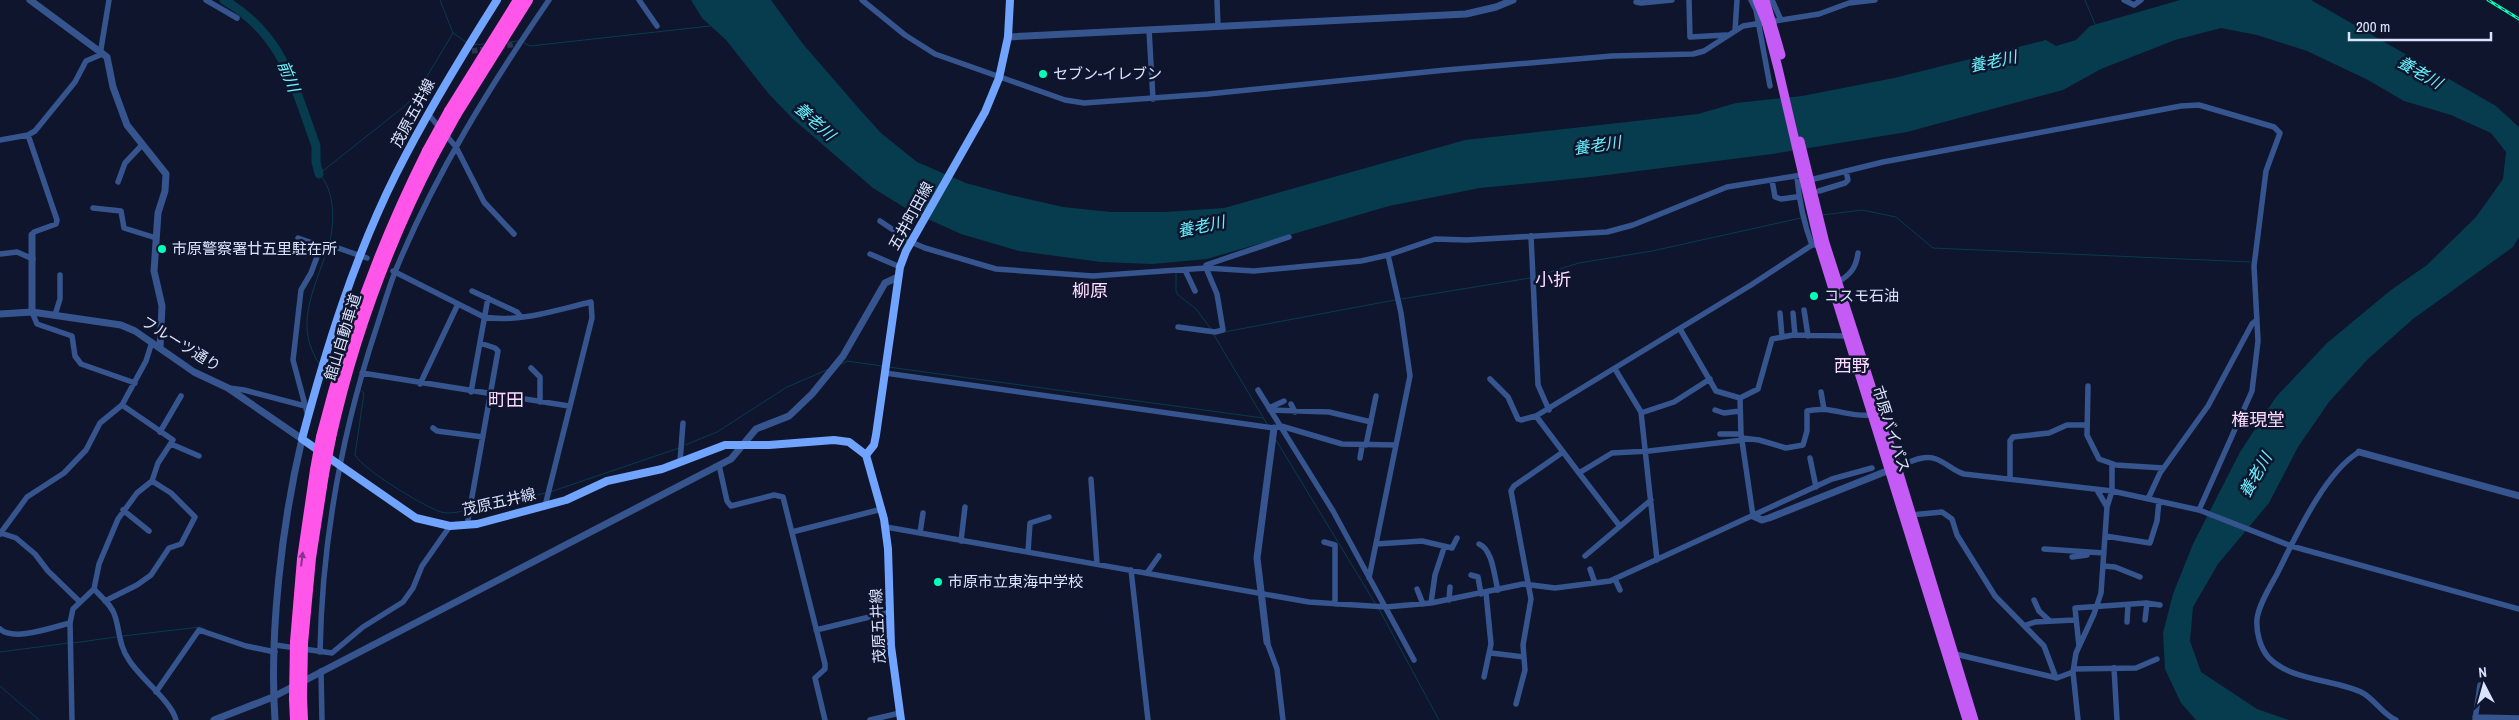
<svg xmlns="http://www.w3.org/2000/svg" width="2519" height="720" viewBox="0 0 2519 720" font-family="'Archivo Narrow','Noto Sans JP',sans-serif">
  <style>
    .water { fill: #063c4e }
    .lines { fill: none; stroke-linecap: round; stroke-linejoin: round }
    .stream { stroke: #063c4e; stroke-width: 1 }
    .river { stroke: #063c4e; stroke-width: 9 }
    .minor-tunnel { stroke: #2d344c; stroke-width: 5.5; stroke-dasharray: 5.5 3; stroke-linecap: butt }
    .minor { stroke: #36558f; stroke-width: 5.5 }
    .tertiary { stroke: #36558f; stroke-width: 7 }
    .secondary { stroke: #71a4ff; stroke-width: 8 }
    .trunk { stroke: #c35bf4; stroke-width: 9 }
    .motorway { stroke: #ff55e8; stroke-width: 10 }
    .rail-casing { stroke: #06ffb8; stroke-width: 3 }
    .rail { stroke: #0f152c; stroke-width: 1; stroke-dasharray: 4; stroke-linecap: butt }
    .motorway-bridge { stroke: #ff55e8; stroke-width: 10 }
    .oneway { fill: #87358a }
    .poi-dot { fill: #06ffb8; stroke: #0f152c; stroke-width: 2 }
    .labels { text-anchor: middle; stroke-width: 5; stroke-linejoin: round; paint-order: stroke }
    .poi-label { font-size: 15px; fill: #dae4ff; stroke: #0f152c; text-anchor: start }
    .street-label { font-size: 15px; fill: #dae4ff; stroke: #0f152c }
    .water-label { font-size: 16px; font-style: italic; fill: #68f3ff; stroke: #0f152c }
    .quarter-label { font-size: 18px; fill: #fedcff; stroke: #0f152c }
  </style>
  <rect width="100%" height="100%" fill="#0f152c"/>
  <!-- water -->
  <path class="water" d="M691,0h80l32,44 58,67 20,22 36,29 49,21 44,12 53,12 48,5h54l59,-4 241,-68 233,-26 38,-11 66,-7 92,-18 152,-38 10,6 20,-6 14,-14 90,-26h131l185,106 23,21v110l-6,10 -100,72 -45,40 -39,43 -31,45 -29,56 -51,61 -25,43 -3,34 11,31 56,37 32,11h-93l-15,-17 -16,-34 -2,-36 10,-39 20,-50 47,-92 36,-55 51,-54 64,-53 36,-25 49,-48 27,-38 3,-27 -15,-19 -40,-18 -47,-14 -36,-21 -61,-29 -50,-16 -36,-7 -46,12 -74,29 -38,21 -156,42 -135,22 -181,23 -111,11 -91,18 -182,53 -55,5 -51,-2 -82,-11 -58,-17 -51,-23 -37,-23 -80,-69 -25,-26 -42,-53 -24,-22z"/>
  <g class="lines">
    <!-- stream -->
    <path class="stream" d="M440,0l13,33 13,9
      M2085,0l10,24
      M507,42l11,-1
      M524,43l6,3 180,-20
      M472,45l13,-1
      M1822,215l40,-5 34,7 37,31 318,14
      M329,244c6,-20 6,-55 -10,-70l87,-69 11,-12 36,-60
      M1176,272v19l2,4 18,14 15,20
      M1534,277l45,-14 73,-12 149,-33
      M1401,299l129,-21
      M1224,332l171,-32
      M1214,335l53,89
      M842,364l5,-3 35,5
      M320,365c-27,-39 -6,-74 7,-115
      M888,367l375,51
      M324,369l9,6
      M361,391l3,2 -9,62c10,16 64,48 83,56 9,4 20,1 30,-1
      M1276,440l99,163
      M685,445l32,-13 70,-45 42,-18
      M550,492l129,-44
      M472,509l74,-16
      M1379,609l60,111
      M123,636l77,-9 5,2
      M73,643l43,-6
      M0,652l69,-9
      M0,686l39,34"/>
    <!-- river -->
    <path class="river" d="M224,0c59,34 70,86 92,146v16l3,12"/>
    <!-- minor-tunnel -->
    <path class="minor-tunnel" d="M499,47l17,-3
      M472,51l15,-2"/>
    <!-- minor -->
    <path class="minor" d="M206,0l31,18
      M639,0l18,26
      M862,0l43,35 30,19 130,46 19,3 124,-9 238,-24 166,-14 81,-2 11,-3 39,-25 76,-12 30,-11 26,-3
      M1217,0l1,27
      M1689,0l1,37 36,-2
      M1751,0l5,10 14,76
      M1772,0l9,20
      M2124,0l10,5 7,-5
      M1636,2l5,1 31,-3
      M1149,30l4,69
      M1735,31l2,-31
      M428,114l28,33 28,55 30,32
      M28,135l29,85 -1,4 -22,8 -2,3
      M0,140l28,-5 7,-4 40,-49 11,-21 14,-6 9,-55
      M1797,177c2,22 7,47 15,68h3
      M1772,180l3,17 6,2 15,-2
      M1810,180l73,-18 298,-56 18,-1 75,22 6,6 -14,38 -12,95 4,75 -6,50 -53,119
      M118,182l7,-19 17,-18
      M1819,191l26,-8 3,-3 -2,-9
      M93,208l28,3 3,17 32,10
      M880,221l31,21 14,6 71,21 97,7 113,-8 48,3 107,-10 27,-6 47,-16 32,1 140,-8 26,-7 94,-38 75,-12
      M1531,236l7,149 11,25
      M298,238l23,8 17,2 29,10
      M0,254l17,-2 16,7
      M870,254l30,13
      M1206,268v-3l83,-28
      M1185,270l10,21
      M393,271l91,46c35,6 72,-7 107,-15l1,16 -47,188
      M1837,283c14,-9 19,-15 21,-30
      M472,291l45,21 4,5
      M1804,310l4,26
      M32,312l5,12 35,12 3,20 6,8 54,19
      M1780,313l2,24
      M1793,313l2,22
      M55,315l5,-16v-24
      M1178,327l37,5 8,-2 -6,-36 -11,-26
      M1680,329l36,62 24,7 18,-9 14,-50 21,-4 53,1
      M531,368l9,9v25
      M1615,369l26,43 16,148
      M362,373l207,33
      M885,373l389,55 7,-2 61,18 54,1
      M1490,379l18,18 10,22 3,1 15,-4 215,-131 61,-40
      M420,384l38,-80
      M2088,386l-1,49 12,24 17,6 47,3
      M229,388l15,2 61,16
      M1258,390l75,121 81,149
      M471,392l17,-94
      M1821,392l3,17
      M1740,398l1,36 12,82
      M1291,404l4,8
      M1269,408l15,-7
      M1270,410l59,2 42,10
      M1715,410l9,3 16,-2
      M1641,413l33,-11 36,-23
      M308,416l-15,-56 8,-70 10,-17 10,-27
      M1536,416l43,57 33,-20 37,-2 94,-11
      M433,428l4,3 46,6
      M160,432l21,-36
      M1720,434h21
      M1742,438l17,2 27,8 17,-3 4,-14v-20c23,-6 42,7 65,4
      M171,444l28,12
      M1366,445l10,-49
      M2359,452c-35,21 -64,86 -82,122 -7,13 -18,30 -20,45 -1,13 3,29 12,39 23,23 64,21 92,34 14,7 21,22 35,28
      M1360,458l2,-12
      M1810,458l6,29
      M680,462l3,-39
      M719,465l8,36 4,5 43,-11 9,2 42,167v5l-10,9 10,42
      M1897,467c11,-4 27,-13 39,-8 11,4 17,12 28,15l148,17 87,19 92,36 228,63
      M1579,473l40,52
      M1091,479l6,85
      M2010,479v-38l3,-4 36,-4 18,-8h20
      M2148,499l12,-26 48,-67 44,-82 5,-4
      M2107,507l5,-16v-27
      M123,510l26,21
      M1911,515l31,-3 10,7 5,16 38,61 49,50 12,32
      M467,525l31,-174 -3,-3 -15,-5
      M886,527l423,75 77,5 45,-4 92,-19 32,4 55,-7 222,-102 40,-11
      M792,532l90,-23
      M1,533l15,5 19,16 13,17 32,31
      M920,533l3,-20
      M0,534l27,-37 37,-24 22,-23 14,-27 22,-18 24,-44 6,-19
      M2105,536l45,7 7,-22 2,-20
      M961,541l4,-34
      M1324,542l11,3v59
      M1376,544l46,-3 30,7 5,-10
      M1479,544c14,6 15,32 19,46
      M2044,549l60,4
      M1028,552l2,-29 19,-6
      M1585,556l66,-56
      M2072,557l15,-2
      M2103,566l12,1 25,10
      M1590,569l5,14
      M1131,570l17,150
      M1147,573l12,-17
      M1471,575l7,2 3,17
      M1369,578l41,-202 -9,-63 -13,-58
      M1615,579l5,11
      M94,589c7,8 18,16 21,27 5,16 4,30 14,44 11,18 43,42 47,60
      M1417,589l6,15
      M1449,600l1,-13
      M2034,600l5,11 11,10
      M105,601l32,-16 14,-10 18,-27 12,-4 14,-27 -24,-24 -19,-12
      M1431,603l4,-28 9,-27
      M2145,620l2,-17
      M2127,622l1,-17
      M2026,625l9,-3 39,-2
      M0,629c13,13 53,-2 70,-6
      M816,630l74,-18
      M1267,642l10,27 6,51
      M275,645l57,8 31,-26 40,-25 10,-14 9,-22 28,-40
      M2079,646l-4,-38 71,-5 14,2
      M320,652c2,-112 22,-221 57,-326 6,-18 11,-36 18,-54 39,-96 95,-186 154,-272
      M1491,653l33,4
      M1951,653l106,25 16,-6
      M2114,668l3,52
      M2074,669l62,-1 21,-9
      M321,671l1,49
      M1484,677l7,-33 -5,-51
      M156,692l43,-62 47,16 29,6
      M1516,704l9,-34 -2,-25 8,-46 -20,-108 3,-5 49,-34
      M2475,717l44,1
      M72,720l-2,-97 3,-14 21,-20 5,-25 19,-45 19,-26 15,-12 6,-18 15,-23 -51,-35
      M870,720l30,-7
      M2078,720l-5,-48 3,-19 18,-39 7,-21 6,-86 -10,-17
      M2475,720l5,-35"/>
    <!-- tertiary -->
    <path class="tertiary" d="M30,0l77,57 6,30 14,38 39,49 -1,17 -7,22 -4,58 8,35 -2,42
      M1008,37l458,-23 30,-7 17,-7
      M32,235v77
      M0,314l32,-2 89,13 14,6 59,41 34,16 74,51c-20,84 -33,195 -27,281
      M2359,452l160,44
      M1753,516l9,4 7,-2 123,-49
      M1267,642l-10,-84 17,-130
      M214,720l59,-23 458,-238 25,-30 33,-13 23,-22 31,-38 42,-73 13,-6"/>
    <!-- secondary -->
    <path class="secondary" d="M497,0c-36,57 -71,114 -101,174 -42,84 -70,175 -94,265l114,79 34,8 27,-2 89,-24 41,-19 55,-12 63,-24h44l65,-5 15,2 17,13 18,64 4,30 3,97 10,74
      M866,455l8,-10 2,-10 24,-168 6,-16 79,-139 14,-34 9,-41 2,-37"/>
    <!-- trunk -->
    <path class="trunk" d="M1757,0l9,22 12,46 41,176 148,476
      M1765,0l16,55
      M1800,141l25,102 72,224 77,253"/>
    <!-- motorway -->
    <path class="motorway" d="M449,111l69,-111
      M456,115l72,-115
      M321,437c25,-100 60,-194 106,-286
      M331,438c22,-99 56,-192 103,-283
      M295,642l7,-83 13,-89
      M303,643l8,-85 13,-84
      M302,697l1,23
      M294,699l1,21"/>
    <defs>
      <path id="rail" d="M2488,0l31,19"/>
    </defs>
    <!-- rail casing -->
    <use href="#rail" class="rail-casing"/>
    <!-- rail -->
    <use href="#rail" class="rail"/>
    <!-- motorway-bridge -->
    <path class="motorway-bridge" d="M427,151l22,-40
      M434,155l22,-40
      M315,470l6,-33
      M324,474l7,-36
      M302,697l1,-54
      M294,699l1,-57"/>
  </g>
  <!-- one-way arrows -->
  <defs><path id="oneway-solid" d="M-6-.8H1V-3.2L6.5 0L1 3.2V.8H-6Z" transform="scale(1.25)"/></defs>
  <use class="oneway" href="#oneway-solid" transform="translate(302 559) rotate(-83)"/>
  <!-- markers -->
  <g class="poi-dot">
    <circle cx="1043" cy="74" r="5"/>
    <circle cx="162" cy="249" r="5"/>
    <circle cx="1814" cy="296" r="5"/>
    <circle cx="938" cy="582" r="5"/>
  </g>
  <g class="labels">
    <!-- poi labels -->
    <g class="poi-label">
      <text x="1053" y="79">セブン-イレブン</text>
      <text x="172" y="254">市原警察署廿五里駐在所</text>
      <text x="1824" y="301">コスモ石油</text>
      <text x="948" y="587">市原市立東海中学校</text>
    </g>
    <!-- street labels -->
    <g class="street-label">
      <text transform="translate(413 113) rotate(-62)" y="5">茂原五井線</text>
      <text transform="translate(911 216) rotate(-61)" y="5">五井町田線</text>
      <text transform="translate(343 337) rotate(-73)" y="5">館山自動車道</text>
      <text transform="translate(181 344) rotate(32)" y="5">フルーツ通り</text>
      <text transform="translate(1891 429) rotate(72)" y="5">市原バイパス</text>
      <text transform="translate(499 502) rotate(-13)" y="5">茂原五井線</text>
      <text transform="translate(878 626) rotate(-93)" y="5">茂原五井線</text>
    </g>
    <!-- water labels -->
    <g class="water-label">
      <text transform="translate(1993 61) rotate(-12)" y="6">養老川</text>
      <text transform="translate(2420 72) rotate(30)" y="6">養老川</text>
      <text transform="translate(289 76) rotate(68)" y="6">前川</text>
      <text transform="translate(815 121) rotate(42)" y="6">養老川</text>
      <text transform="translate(1597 145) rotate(-8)" y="6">養老川</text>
      <text transform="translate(1201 226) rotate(-12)" y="6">養老川</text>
      <text transform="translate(2255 475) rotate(-60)" y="6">養老川</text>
    </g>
    <!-- quarter labels -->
    <g class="quarter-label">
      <text x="1553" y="286">小折</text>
      <text x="1090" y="297">柳原</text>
      <text x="1852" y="372">西野</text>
      <text x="506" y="406">町田</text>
      <text x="2258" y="426">権現堂</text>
    </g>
  </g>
  <!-- north arrow -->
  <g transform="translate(2484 685) rotate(354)" stroke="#0f152c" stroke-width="4" paint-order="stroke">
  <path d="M0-4L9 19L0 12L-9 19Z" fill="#dae4ff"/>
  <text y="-8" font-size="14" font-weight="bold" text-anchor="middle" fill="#dae4ff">N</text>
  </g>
  <!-- scale -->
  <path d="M2349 32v8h142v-8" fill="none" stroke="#dae4ff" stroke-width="2.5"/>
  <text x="2356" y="32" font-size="15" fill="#dae4ff" stroke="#0f152c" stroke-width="4" paint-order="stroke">200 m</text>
</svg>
